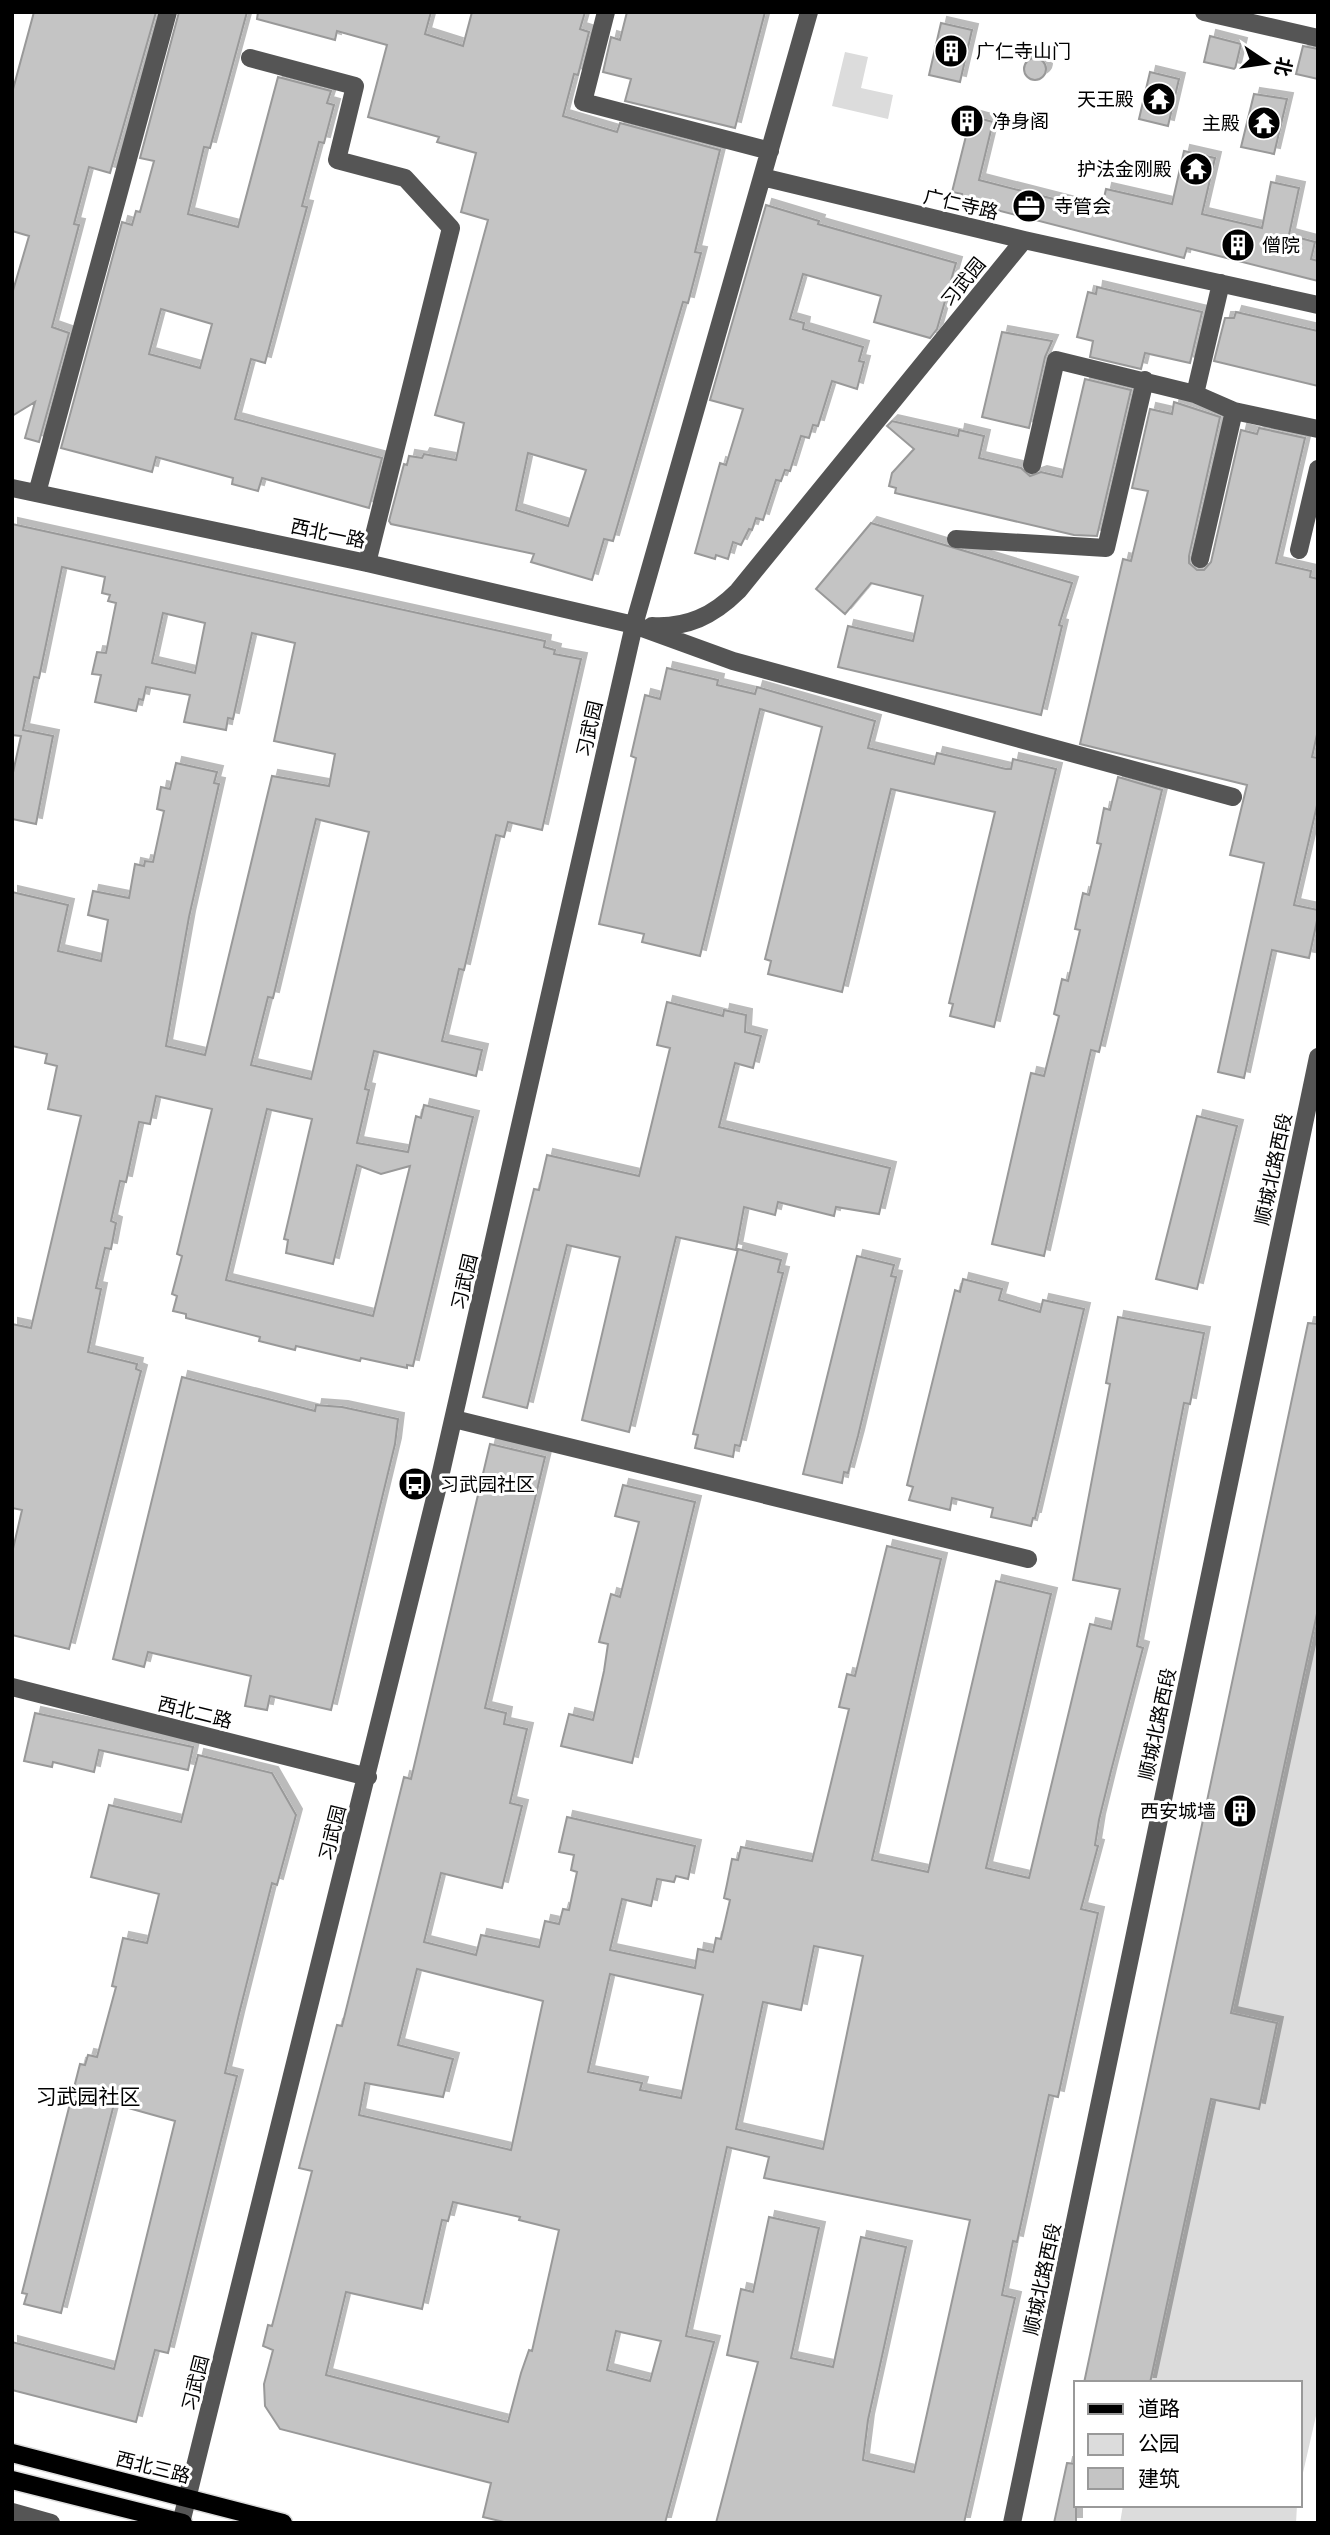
<svg xmlns="http://www.w3.org/2000/svg" width="1330" height="2535" viewBox="0 0 1330 2535" font-family="'Open Sans','Noto Sans SC',sans-serif">
  <style>
    .green { fill: #dcdcdc }
    .building { fill: #c4c4c4; stroke: #999; stroke-width: 2; fill-rule: evenodd; filter: url(#shadow) }
    .lines { fill: none; stroke-linecap: round; stroke-linejoin: round }
    .major-casing { stroke: #dbdbdb; stroke-width: 21 }
    .minor { stroke: #555; stroke-width: 18 }
    .major { stroke: #000; stroke-width: 18 }
    .labels { text-anchor: middle; stroke-width: 6; stroke-linejoin: round; paint-order: stroke }
    .poi-label { font-size: 19px; fill: #000; stroke: #fff; text-anchor: start }
    .street-label { font-size: 19px; fill: #000; stroke: #fff }
    .neighbourhood-label { font-size: 21px; fill: #000; stroke: #fff }
  </style>
  <defs>
    <filter id="shadow"><feDropShadow dx="6" dy="-6" stdDeviation="0" flood-color="#0004"/></filter>
  </defs>
  <rect width="100%" height="100%" fill="#fff"/>
  <!-- green -->
  <path class="green" d="M845,52l23,5 -7,31 32,7 -5,24 -56,-13z
    M1318,1609v798l-18,79v-103h-150l61,-284 48,10 18,-86 -46,-10z
    M1123,2505h174l-1,18h-176z"/>
  <!-- building -->
  <path class="building" d="M34,12h122l-46,161 -21,-6 -15,57 5,1 -27,102 17,6 -30,109 -14,-4 10,-36 -23,14v-122l17,-58 -17,-5v-138z
    M179,12h68l-37,136 -6,-1 -16,67 50,13 40,-150 53,14 -4,12 7,2 -10,38 -5,-1 -12,45 -5,19 5,1 -36,134 -6,22 -14,-4 -16,60 147,39 -13,50 -107,-30 -4,13 -26,-7 1,-6 -77,-21 -4,15 -91,-24 61,-226 10,3 4,-14 4,1 14,-51 -14,-3zM161,309l51,15 -12,44 -51,-14z
    M258,12h173l-6,22 38,12 9,-34h113l-5,17 9,3 -11,43 -4,-1 -11,42 54,16 3,-9 100,27 -25,102 6,1 -13,50 -5,-1 -70,239 -9,-2 -12,41 -61,-18 3,-8 -143,-30 -2,-3 15,-57 3,1 2,-9 13,2 2,-4 32,6 8,-37 -29,-8 53,-195 -27,-8 15,-59 -39,-11 2,-5 -71,-20 19,-72 -50,-14 -2,9 -78,-21zM528,453l58,17 -18,56 -52,-16z
    M627,12h138l-30,116 -110,-27 6,-22 -28,-7 8,-35 9,3z
    M941,23l31,7 -12,52 -31,-7z
    M1210,36l31,8 -6,25 -31,-7z
    M1303,46l15,3v30l-22,-5z
    M1024 69a11 11 0 1 1 22 0a11 11 0 1 1-22 0Z
    M1150,72l29,7 -11,47 -29,-7z
    M1254,94l33,5 -13,55 -33,-7z
    M971,116l22,6 -14,58 122,31 5,-22 66,15 12,-53 31,7 -13,56 60,14 9,-46 28,6 -10,47 26,7 -4,17 7,2v20l-131,-33 -3,10 -223,-57 1,-7 -10,-2z
    M766,205l53,16 -1,3 138,39 -19,66 -7,9 -56,-16 7,-26 -78,-22 -13,45 14,4 -1,6 60,18 -4,14 5,1 -7,27 -25,-8 -14,45 -5,-1 -4,13 -8,-2 -11,35 -5,-1 -4,11 -5,-1 -13,40 -7,-2 -4,12 -3,-1 -8,16 -8,-3 -5,17 -12,-4 -1,4 -20,-6 25,-90 6,2 17,-56 -33,-9z
    M1097,287l105,25 -12,51 -45,-10 -4,16 -51,-12 3,-16 -16,-4 11,-45 8,2z
    M1236,312l82,19v55l-104,-25 11,-43h9z
    M1002,332l50,9 -7,16 -16,71 -47,-11z
    M1085,379l46,11 -34,146 -23,-1 -179,-42 1,-5 -7,-2 3,-13 22,-24 -27,-23 5,-5 66,15 1,-6 25,6 -5,22 42,10 9,8 11,-4 21,5z
    M1174,402l46,15 -31,139v7l8,7h7l7,-8 30,-132 16,4 2,-6 46,10 -29,125 35,8 -1,6 8,2v151l-6,27 6,1v43l-24,104 24,5v6l-9,42 -37,-8 -28,128 -26,-6 46,-209 -34,-8 17,-70 -167,-41 43,-185 8,2 17,-70 -16,-3 18,-79 22,5z
    M871,523l201,60 -13,42 3,1 -21,89 -203,-48 10,-41 65,15 10,-45 -52,-13 -26,31 -29,-25z
    M12,524l533,117 -1,6 11,3 -1,4 27,5 -39,171 -34,-8 -4,15 -8,-2 -32,135 -5,-1 -2,9 -15,63 40,9 -6,26 -102,-25 -9,38 4,1 -12,53 51,9 8,-36 5,2 3,-13 49,12 -60,249 -6,-1v3l-46,-10 -1,3 -64,-15 -1,4 -36,-9 1,-4 -74,-19v-4l-13,-3 4,-15 -5,-2 10,-38 -5,-2 35,-145 -56,-13 -6,28 -11,-2 -13,60 -6,-1 -9,40 5,2 -5,26 -6,-1 -9,40 5,1 -13,63 49,12 -1,5 5,2 -72,278 -57,-14v-82l10,-43 -10,-2v-184l19,4 50,-212 -33,-7 9,-43 -12,-3 2,-9 -35,-8v-154l56,13 -10,46 43,10 7,-41 -20,-5 5,-24 36,7 6,-34 9,2 1,-5 8,1 11,-51 -7,-2 4,-22 9,2 6,-26 41,9 -3,11 5,1 -30,133 -23,129 39,9 67,-279 57,10 6,-32 -61,-13 21,-98 -43,-10 -19,86 -5,-1 -2,12 -42,-8 6,-27 -44,-8 -3,13 -4,-1 -3,12 -41,-9 6,-27 -9,-1 5,-22 9,1 10,-50 -8,-2 2,-6 -8,-2 3,-16 -43,-10 -23,111 -5,-1 -11,53 30,6 -17,88 -24,-5v-42l9,-41 -9,-1zM163,613l42,10 -10,50 -43,-10zM316,819l53,13 -58,247 -60,-14 17,-68 5,1zM267,1109l45,10 -28,120 4,1 -2,13 47,11 24,-99 24,9 29,-8 -37,150 -147,-36z
    M667,668l51,12 -1,5 38,9 2,-7 118,34 -7,27 66,16 3,-11 69,16h5l2,-10 43,10 -62,258 -44,-11 3,-12 -4,-1 46,-191 -104,-23 -49,203 -74,-18 3,-13 -6,-2 57,-232 -62,-18 -60,247 -58,-14 2,-8 -45,-10 37,-166 -5,-2 14,-61 15,4z
    M1118,777l44,13 -63,262 -8,-2 -47,206 -52,-12 39,-171 13,3 15,-60 -5,-2 8,-35 6,2 12,-51 -5,-1 8,-36 6,2 12,-51 -4,-1 7,-35 6,2z
    M667,1002l56,14 1,-6 22,5 -1,17 16,4 -8,32 -18,-5 -16,64 171,41 -11,46 -43,-7 -2,9 -56,-14 -3,13 -31,-8 -8,43 -60,-13 -47,195 -47,-12 38,-163 -53,-12 -40,163 -44,-11 51,-208 5,1 8,-35 92,21 31,-128 -13,-3z
    M1197,1116l40,10 -40,163 -41,-10z
    M738,1249l43,11 -3,12 5,1 -43,173 -5,-1 -2,12 -38,-9 3,-13 -5,-1z
    M857,1256l37,9 -3,11 5,1 -38,159 -10,37 -4,-1 -2,11 -39,-9z
    M963,1279l39,10 -3,11 41,12 3,-12 41,9 -49,209h-2l-2,8 -40,-9 2,-9 -41,-10 -2,12 -41,-10 4,-13 -6,-2 48,-195 5,2z
    M1118,1317l86,16 -14,71 -6,-1 -10,51 -37,192 6,2 -32,123 -12,49 -4,25 3,1 -17,63 17,4 -40,184 -9,-2 -32,147 -4,-1 -11,54 13,3 -51,225h-248l42,-161 -31,-7 14,-66 12,3 16,-75 50,11 -28,130 42,9 28,-130 45,10 -38,173 -5,40 51,12 56,-252 -206,-42 5,-21 -42,-10 -41,189 28,6 -49,181h-157l-25,-6 8,-34 -211,-54 -15,-23 -1,-22 9,-34 -10,-4 5,-21 4,1 40,-155 -13,-3 38,-143 5,1 62,-249 7,2 79,-335 55,13 -60,251 21,5 -2,11 23,5 -17,74 12,3 -20,82 -61,-15 -17,69 52,13 5,-20 58,12 6,-26 14,3 4,-15 6,1 8,-38 -6,-2 3,-15 -15,-3 8,-35 128,29 -7,33 -12,-3 -2,6 -17,-3 -6,27 -29,-7 -12,51 85,18 3,-19 15,3 3,-14 5,1 9,-39 -6,-2 3,-14 5,-25 6,1 3,-13 71,14 37,-152 -10,-2 8,-33 8,2 32,-130 54,13 -69,301 56,12 68,-291 55,13 -65,274 43,10 61,-254 21,5 9,-40 -47,-9 37,-196 -4,-1zM814,1946l49,10 -40,193 -87,-20 27,-127 38,8zM417,1969l126,32 -32,149 -152,-35 6,-32 78,14 10,-38 -55,-14zM610,1974l93,21 -22,103 -41,-8 2,-7 -54,-11zM453,2202l67,15 -1,3 40,10 -27,121 -3,-1 -8,23 -13,49 -182,-47 20,-83 76,17 20,-89 6,1zM616,2331l45,10 -11,40 -43,-11z
    M1308,1323l10,1v285l-87,404 46,10 -18,86 -48,-10 -61,284h-66z
    M182,1377l133,34 1,-6 26,2 56,12 -3,25 -64,266 -61,-14 -3,14 -22,-4 6,-30 -103,-24 -4,15 -31,-8z
    M623,1485l72,17 -63,261 -71,-17 8,-32 24,6 11,-49 4,-27 -9,-2 12,-48 9,3 19,-75 -24,-6z
    M35,1713l158,34 -5,23 -89,-20 -5,22 -41,-10 -1,5 -28,-6z
    M198,1755l74,18 24,42 -19,70 -5,-2 -33,131 -14,59 12,3 -69,277 -13,-3 -19,72 -124,-32v-48l102,27 61,-248 -61,-17 -53,209 -37,-9 3,-10 -5,-1 58,-229 5,1 3,-10 9,2 19,-70 -4,-1 11,-48 24,5 12,-49 -68,-17 18,-72 72,17z
    M1067,2463l9,1v59h-22z"/>
  <g class="lines">
    <defs>
      <path id="major" d="M12,2453l271,70
        M12,2480l171,43"/>
    </defs>
    <!-- major casing -->
    <use href="#major" class="major-casing"/>
    <!-- minor -->
    <path class="minor" d="M606,12l-23,90 187,49
      M809,12l-47,165 262,63 294,65
      M1204,12l114,26
      M250,58l105,28 -18,74 68,18 46,50 -84,335
      M1195,394l26,-111
      M1032,465l24,-105 139,34 39,17 84,18
      M12,488l355,75 267,62 99,36 500,136
      M37,493l131,-481
      M956,539l150,9 39,-168
      M1299,550l19,-81
      M1200,559l34,-148
      M652,626c35,2 61,-10 86,-35l286,-351
      M454,1419l574,140
      M12,1687l356,90
      M12,2512l39,11
      M181,2523l256,-1033 197,-865 128,-448
      M1012,2523l306,-1466"/>
    <!-- major -->
    <use href="#major" class="major"/>
  </g>
  <!-- icons -->
  <defs>
    <symbol id="building-disc" viewBox="-11 -11 22 22"><circle r="9.5" fill="#000" stroke="#fff"/><path d="M-4-6H4V6H1V3H-1V6H-4ZM-2.5-4.3h1.7v1.8h-1.7ZM.8-4.3h1.7v1.8H.8ZM-2.5-1h1.7V.8h-1.7ZM.8-1h1.7V.8H.8Z" fill="#fff"/></symbol>
    <symbol id="temple-disc" viewBox="-11 -11 22 22"><circle r="9.5" fill="#000" stroke="#fff"/><path d="M0-6L5-2H3V0L6.5 2.5H4V6H1.5V3h-3V6H-4V2.5H-6.5L-3 0V-2H-5Z" fill="#fff"/></symbol>
    <symbol id="office-disc" viewBox="-11 -11 22 22"><circle r="9.5" fill="#000" stroke="#fff"/><path d="M-6-3h4V-5.5h4V-3h4V5H-6ZM-1-4.5V-3h2v-1.5ZM-6 0V1H6V0Z" fill="#fff"/></symbol>
    <symbol id="bus-disc" viewBox="-11 -11 22 22"><circle r="9.5" fill="#000" stroke="#fff"/><path d="M-5-6H5V4H4V6H2V4H-2V6H-4V4H-5ZM-3.5-4V0h7V-4ZM-3.5 1.2v1.5H-2V1.2ZM2 1.2v1.5H3.5V1.2Z" fill="#fff"/></symbol>
  </defs>
  <g fill-rule="evenodd">
    <use href="#building-disc" x="932" y="32" width="38" height="38"/>
    <use href="#temple-disc" x="1140" y="80" width="38" height="38"/>
    <use href="#building-disc" x="948" y="102" width="38" height="38"/>
    <use href="#temple-disc" x="1245" y="104" width="38" height="38"/>
    <use href="#temple-disc" x="1177" y="150" width="38" height="38"/>
    <use href="#office-disc" x="1010" y="187" width="38" height="38"/>
    <use href="#building-disc" x="1219" y="226" width="38" height="38"/>
    <use href="#bus-disc" x="396" y="1465" width="38" height="38"/>
    <use href="#building-disc" x="1221" y="1792" width="38" height="38"/>
  </g>
  <g class="labels">
    <!-- poi labels -->
    <g class="poi-label">
      <text x="976" y="58">广仁寺山门</text>
      <text x="1134" y="106" text-anchor="end">天王殿</text>
      <text x="992" y="128">净身阁</text>
      <text x="1240" y="130" text-anchor="end">主殿</text>
      <text x="1172" y="176" text-anchor="end">护法金刚殿</text>
      <text x="1054" y="213">寺管会</text>
      <text x="1262" y="252">僧院</text>
      <text x="440" y="1491">习武园社区</text>
      <text x="1216" y="1818" text-anchor="end">西安城墙</text>
    </g>
    <!-- street labels -->
    <g class="street-label">
      <text transform="translate(961 204) rotate(13)" y="7">广仁寺路</text>
      <text transform="translate(963 282) rotate(-51)" y="7">习武园</text>
      <text transform="translate(328 533) rotate(12)" y="7">西北一路</text>
      <text transform="translate(589 729) rotate(-77)" y="7">习武园</text>
      <text transform="translate(1273 1169) rotate(-78)" y="7">顺城北路西段</text>
      <text transform="translate(464 1282) rotate(-77)" y="7">习武园</text>
      <text transform="translate(195 1712) rotate(14)" y="7">西北二路</text>
      <text transform="translate(1157 1724) rotate(-78)" y="7">顺城北路西段</text>
      <text transform="translate(332 1833) rotate(-76)" y="7">习武园</text>
      <text transform="translate(1042 2279) rotate(-78)" y="7">顺城北路西段</text>
      <text transform="translate(195 2383) rotate(-76)" y="7">习武园</text>
      <text transform="translate(153 2467) rotate(14)" y="7">西北三路</text>
    </g>
    <!-- neighbourhood labels -->
    <g class="neighbourhood-label">
      <text x="88" y="2104">习武园社区</text>
    </g>
  </g>
  <!-- border -->
  <rect width="1330" height="2535" fill="none" stroke="#000000" stroke-width="28"/>
  <!-- legend -->
  <rect x="1074" y="2381" width="228" height="126" fill="#ffffff" stroke="#999999" stroke-width="2"/>
  <rect x="1088" y="2404" width="35" height="10" fill="#000000" stroke="#999999" stroke-width="2"/>
  <text x="1138" y="2416" font-size="21" fill="#000000">道路</text>
  <rect x="1088" y="2434" width="35" height="21" fill="#dcdcdc" stroke="#999999" stroke-width="2"/>
  <text x="1138" y="2451" font-size="21" fill="#000000">公园</text>
  <rect x="1088" y="2468" width="35" height="21" fill="#c4c4c4" stroke="#999999" stroke-width="2"/>
  <text x="1138" y="2486" font-size="21" fill="#000000">建筑</text>
  <!-- north arrow -->
  <g transform="translate(1267 63) rotate(103)" stroke="#ffffff" stroke-width="5" paint-order="stroke">
  <path d="M0-5L12 26L0 18L-12 26Z" fill="#000000"/>
  <text y="-10" font-size="19" font-weight="bold" text-anchor="middle" fill="#000000">北</text>
  </g>
</svg>
